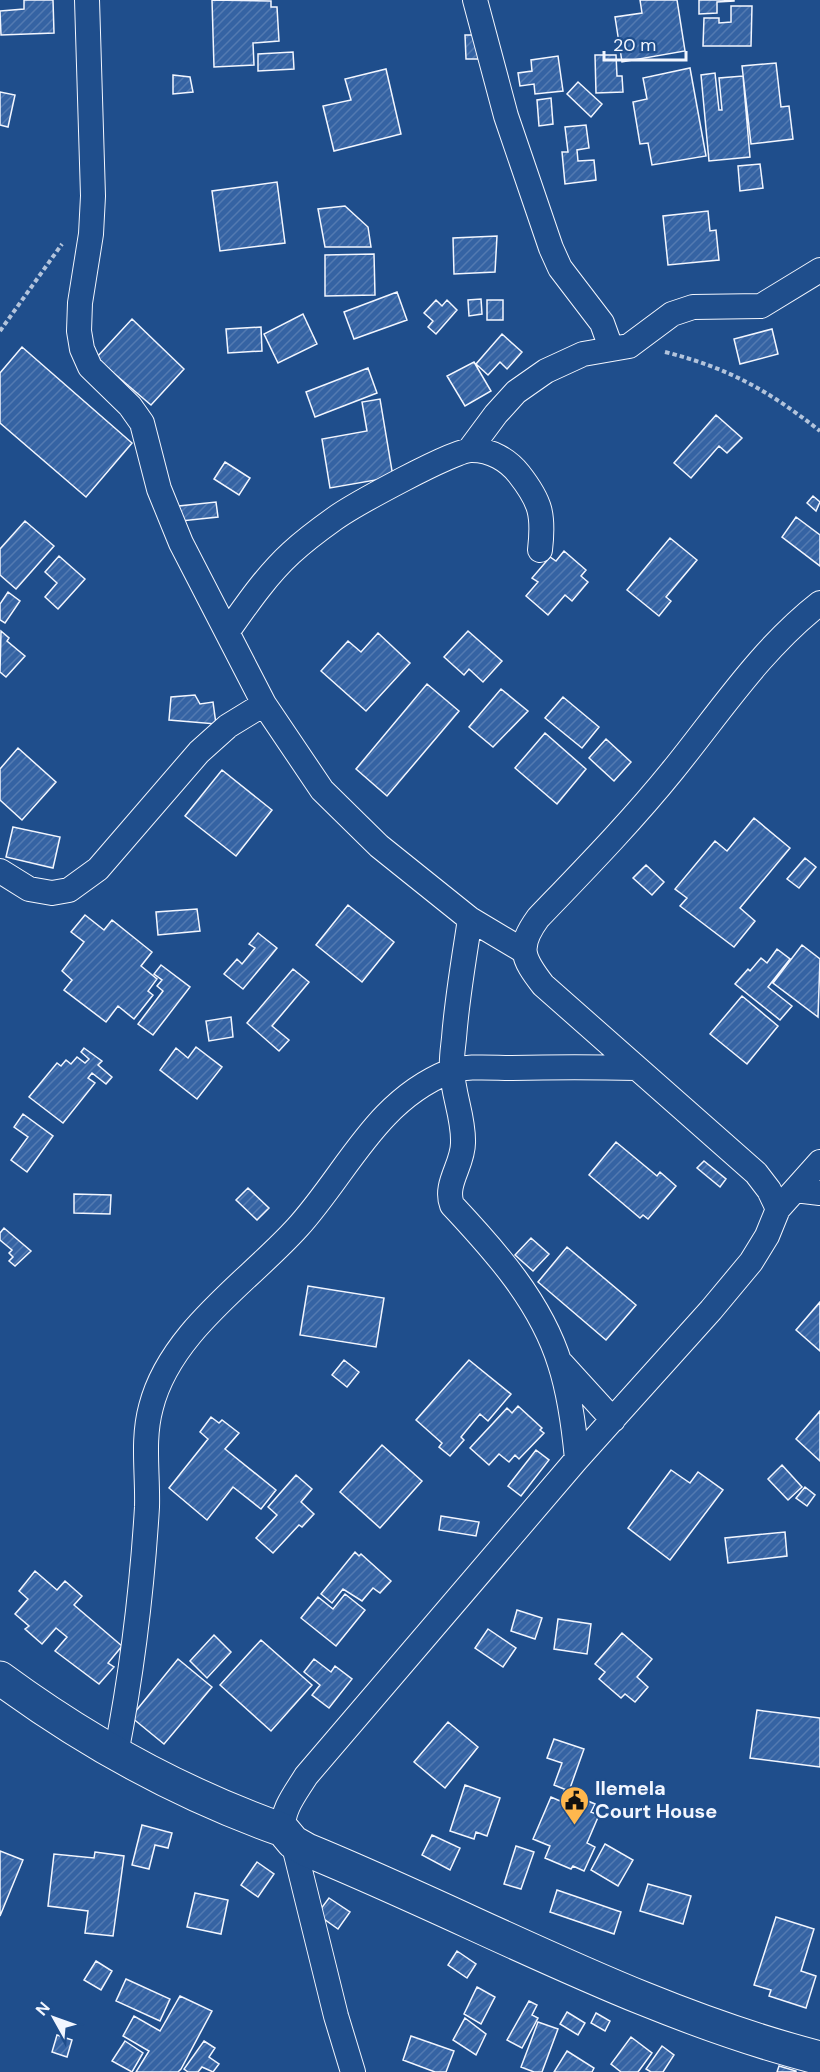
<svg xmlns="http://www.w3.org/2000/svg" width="820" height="2072" viewBox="0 0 820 2072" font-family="'DM Sans',sans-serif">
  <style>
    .building { fill: url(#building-hatch); stroke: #f2f6ff; stroke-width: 1.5 }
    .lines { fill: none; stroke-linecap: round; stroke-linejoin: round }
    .street-casing { stroke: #f2f6ff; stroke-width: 26 }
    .secondary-casing { stroke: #f2f6ff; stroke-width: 35 }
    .path { stroke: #b3c4dc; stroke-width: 4; stroke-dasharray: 4.5 3; stroke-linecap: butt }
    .street { stroke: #1f4e8c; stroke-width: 24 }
    .secondary { stroke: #1f4e8c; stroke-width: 33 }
    .labels { text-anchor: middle; stroke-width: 4.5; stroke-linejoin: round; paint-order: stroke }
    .poi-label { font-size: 20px; font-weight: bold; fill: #f2f6ff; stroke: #1f4e8c; text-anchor: start }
  </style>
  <defs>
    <pattern id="building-hatch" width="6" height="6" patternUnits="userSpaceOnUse" patternTransform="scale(1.5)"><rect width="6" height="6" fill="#3563a3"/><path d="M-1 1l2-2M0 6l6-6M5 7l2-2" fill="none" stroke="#537ab1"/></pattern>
  </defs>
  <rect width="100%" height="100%" fill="#1f4e8c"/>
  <!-- building -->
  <path class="building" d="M24,0h29l1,33 -53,2 -1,-24 24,-2z
    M212,0l59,1v6h6l2,34 -26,2 1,22 -40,2z
    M640,0h37l8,51 -63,11 -7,-45 27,-4z
    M699,0h35v1l-17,1v11l-18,1z
    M731,6h21l-1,40h-48l1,-28h15v5l12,-1z
    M465,35h13l1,24h-13z
    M293,52l1,17 -36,2v-17z
    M595,55h21l1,21h5l1,16 -27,1z
    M558,56l5,35 -28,3 -1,-10 -14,2 -2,-13 14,-2 -1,-11z
    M776,63l5,44 8,-1 4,33 -42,5 -9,-78z
    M690,68l16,88 -54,9 -4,-22 -8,1 -7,-42 14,-3 -4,-21z
    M386,69l15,65 -67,17 -11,-45 28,-6 -6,-21z
    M715,73l4,37h3l-3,-32 24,-2 7,81 -41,4 -8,-86z
    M173,75l17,2 3,15 -20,2z
    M578,82l24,22 -11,13 -24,-23z
    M0,92l15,3 -7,32 -8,-2z
    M551,98l2,26 -14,2 -2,-26z
    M586,125l3,23 -12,2 1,11 16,-1 2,20 -31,4 -3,-32h6l-3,-25z
    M760,164l3,24 -23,3 -2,-25z
    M277,182l8,61 -65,8 -8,-60z
    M345,206l23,21 3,20h-46l-7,-38z
    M708,211l2,20 6,-1 3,30 -51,5 -5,-49z
    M497,236l-2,36 -41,2 -1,-36z
    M374,254l1,41 -50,1v-41z
    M397,292l10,28 -53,19 -10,-27z
    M481,299l1,15 -13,2 -1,-16z
    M436,300l6,6 5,-6 10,10 -21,24 -8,-7 5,-6 -9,-8z
    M487,300h16v20h-16z
    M303,314l14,30 -39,19 -14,-29z
    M132,319l52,50 -33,36 -55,-47z
    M261,327l1,24 -34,2 -2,-24z
    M772,329l6,25 -38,10 -6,-25z
    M502,334l20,18 -15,17 -7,-7 -12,13 -12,-11z
    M22,347l110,96 -46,54 -86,-74v-50z
    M474,362l17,29 -26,15 -18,-30z
    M368,368l9,25 -62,24 -9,-25z
    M380,399l13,78 -63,11 -8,-49 45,-8 -5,-29z
    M716,415l26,23 -15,15 -8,-7 -28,32 -17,-15z
    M225,462l25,16 -11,17 -25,-16z
    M813,496l7,6 -4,9 -9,-8z
    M216,502l2,15 -37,4 -2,-15z
    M796,517l24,18v31l-38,-29z
    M25,521l29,25 -38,43 -16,-14v-26z
    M670,538l27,22 -31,37 5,4 -12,15 -32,-26z
    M564,551l22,19 -5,6 7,6 -16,19 -7,-6 -17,20 -22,-19 12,-14 -6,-4 18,-21 6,4z
    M59,556l26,23 -27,30 -13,-12 12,-14 -12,-11z
    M8,592l12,9 -15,22 -5,-3v-16z
    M1,631l8,7 -2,3 18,15 -19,21 -6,-5z
    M468,631l34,30 -19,21 -14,-13 -5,6 -20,-18z
    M378,633l32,30 -44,48 -45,-40 27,-30 13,11z
    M427,684l32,27 -72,85 -31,-27z
    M501,689l27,22 -35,36 -24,-20z
    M195,695l5,9 13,-2 3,22 -47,-4 2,-23z
    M563,697l36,30 -17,21 -37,-30z
    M545,733l41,36 -29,35 -42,-36z
    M606,739l25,23 -17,19 -25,-23z
    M18,748l38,34 -34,38 -22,-20v-31z
    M222,770l50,40 -36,46 -51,-40z
    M754,818l36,30 -50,60 15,13 -21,26 -54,-41 7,-8 -12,-9 40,-48 12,10z
    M13,827l47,10 -7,31 -47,-11z
    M805,858l11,9 -17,21 -12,-9z
    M646,865l18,17 -12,13 -19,-17z
    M348,905l46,37 -32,40 -46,-37z
    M197,909l3,22 -42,4 -2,-23z
    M85,915l19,15 8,-10 40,32 -11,14 16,13 -9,12 5,4 -19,24 -16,-13 -12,16 -42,-32 8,-10 -10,-9 22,-29 -13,-10z
    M258,933l19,15 -34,41 -19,-15 13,-15 5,5 13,-16 -6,-4z
    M802,945l18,14 -2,58 -45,-34z
    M777,949l13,10 -22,28 24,19 -12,14 -45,-36 13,-15 2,2 11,-13 6,5z
    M161,965l29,22 -37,48 -15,-11 25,-33 -6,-5 5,-6 -8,-6z
    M293,969l16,13 -37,44 17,14 -10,11 -32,-28z
    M742,996l36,30 -31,38 -37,-30z
    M231,1017l2,20 -24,4 -3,-20z
    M196,1047l26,20 -25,32 -37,-29 16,-22 12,10z
    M84,1048l18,13 -4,4 14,12 -6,7 -14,-11 -4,5 7,5 -32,40 -34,-26 28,-34 4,3 5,-6 5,4 6,-7 8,6 4,-4 -8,-7z
    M23,1114l30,22 -26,36 -16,-12 17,-23 -14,-10z
    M616,1142l41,34 3,-4 16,14 -28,33 -5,-4 -3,3 -51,-43z
    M704,1161l22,18 -6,8 -23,-19z
    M248,1188l21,20 -12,12 -21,-20z
    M74,1194l37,1 -1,19 -36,-1z
    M4,1228l27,23 -16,15 -6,-5 4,-4 -4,-4 3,-3 -12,-10v-7z
    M531,1238l18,16 -16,17 -18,-16z
    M567,1247l69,58 -30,35 -68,-58z
    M308,1286l76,12 -8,49 -76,-12z
    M820,1302v49l-24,-21z
    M344,1360l15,12 -12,15 -15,-12z
    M469,1360l42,34 -23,27 -8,-7 -19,23 3,3 -14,16 -11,-9 3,-4 -26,-23z
    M518,1406l24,22 -2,2 4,3 -25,26 -4,-4 -6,7 -10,-8 -10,11 -19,-17 37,-40 5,5z
    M820,1411v50l-24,-22z
    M211,1417l8,6 3,-3 17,13 -14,16 51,41 -15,19 -28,-22 -26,33 -38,-32 39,-49 -8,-7z
    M382,1445l40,36 -42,47 -40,-36z
    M536,1450l13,10 -28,36 -13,-10z
    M782,1465l20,22 -14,13 -20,-21z
    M671,1470l19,13 8,-11 25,18 -53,70 -42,-32z
    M296,1475l16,14 -11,13 13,12 -12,13 -3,-2 -26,28 -17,-15 21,-23 -9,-8z
    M805,1487l10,8 -8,11 -11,-8z
    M441,1516l38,6 -3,14 -37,-6z
    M785,1532l2,24 -59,7 -3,-25z
    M355,1552l4,4 2,-2 30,27 -11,12 -7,-5 -11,13 -19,-12 -11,14 -11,-9z
    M35,1571l22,19 8,-9 17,15 -8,9 48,41 -14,17 6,4 -15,17 -44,-33 12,-14 -11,-9 -14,16 -17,-15 4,-3 -14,-12 13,-15 -9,-8z
    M345,1594l20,16 -29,36 -35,-28 17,-21 15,12z
    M517,1610l25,8 -7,21 -24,-8z
    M558,1619l33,5 -4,30 -33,-5z
    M488,1629l28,19 -13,19 -28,-19z
    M622,1633l30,26 -15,18 11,10 -13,15 -10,-8 -4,4 -22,-19 6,-7 -10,-8z
    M214,1635l17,17 -24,26 -17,-17z
    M261,1640l51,45 -41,46 -51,-46z
    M178,1659l34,28 -48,57 -33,-27z
    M314,1659l17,13 4,-6 17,13 -23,29 -17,-13 8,-10 -16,-13z
    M757,1710l63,8v49l-70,-9z
    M448,1722l30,25 -33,41 -31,-26z
    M554,1739l30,10 -15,42 -15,-6 8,-22 -15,-5z
    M465,1785l35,13 -13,38 -11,-4 -2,7 -24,-8z
    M564,1791l31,13 -4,8 8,3 -12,28 8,4 -11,24 -11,-5 -2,3 -26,-11 5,-12 -17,-7 18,-42 9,4z
    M142,1825l30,8 -4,15 -13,-3 -6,24 -17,-4z
    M432,1835l28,13 -10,22 -28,-15z
    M605,1844l28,16 -15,26 -27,-16z
    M516,1846l18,6 -13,37 -17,-5z
    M0,1851l23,9 -23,56z
    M95,1852l29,4 -11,80 -28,-3 3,-22 -40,-5 6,-52 40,4z
    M257,1862l17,12 -16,23 -17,-12z
    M648,1884l43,12 -8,28 -43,-13z
    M557,1890l64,22 -7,22 -64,-22z
    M195,1893l33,7 -7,34 -34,-7z
    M329,1898l21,14 -12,17 -21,-15z
    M776,1917l38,12 -13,42 15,5 -10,32 -37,-12 2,-6 -17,-5z
    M457,1951l19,13 -9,14 -19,-13z
    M96,1961l16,10 -11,19 -17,-10z
    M126,1979l44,20 -10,22 -44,-20z
    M477,1987l18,10 -14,27 -17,-10z
    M180,1996l32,15 -31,58 -3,3h-42l13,-21 -26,-15 11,-20 26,15z
    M529,2001l8,4 -5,10 6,3 -16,30 -15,-8z
    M567,2012l18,11 -7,12 -18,-11z
    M596,2013l14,8 -5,10 -14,-8z
    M465,2018l21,16 -10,21 -23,-15z
    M538,2022l20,7 -16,43h-8l-13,-5z
    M57,2035l15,5 -5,17 -15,-5z
    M411,2036l43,15 -8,21h-11l-32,-12z
    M631,2037l21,16 -14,19h-17l-10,-8z
    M125,2041l18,12 -11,19 -20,-11z
    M204,2041l11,7 -6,9 10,7 -6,8 -11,-5 -4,5h-10l-4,-3z
    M662,2046l12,9 -11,17h-12l-5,-3z
    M567,2051l27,17 -2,4h-38z
    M779,2066l17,5v1h-19z"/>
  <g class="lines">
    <defs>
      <path id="street" d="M87,0l6,196 -2,38 -11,69 -1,28 3,18 8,18 40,39 12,17 17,66 22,54 83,161 58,86 57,56 91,73 52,31
        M475,0l31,116 45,132 9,20 42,55 9,25
        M470,449l26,-35 20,-22 30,-21 37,-17 46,-8 43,-32 21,-7 68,-1 59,-36
        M228,631c19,-27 39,-56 63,-78 13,-12 29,-24 43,-34 18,-13 121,-70 138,-69 19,0 36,10 47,24 22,28 25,41 21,76
        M0,871l29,18 23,4 17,-3 29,-21 101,-117 29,-26 36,-22
        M470,919c-6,40 -13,79 -16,119 -1,10 -3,22 -2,32 1,25 12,48 11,73 0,22 -19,41 -11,62 43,46 89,97 108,159 10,31 14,63 17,95
        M795,1190l25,3
        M778,1209l42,-47
        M562,1364l51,56
        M116,1754c16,-82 26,-164 31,-247 1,-34 -5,-67 4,-100 19,-75 97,-125 146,-179 50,-55 78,-126 151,-156 18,-7 45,-4 64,-4 42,-1 83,-1 125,0
        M283,1830c-1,-21 12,-36 23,-54l271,-317 134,-149 40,-48 16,-26 11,-27 -9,-19 -13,-17 -213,-188c-21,-27 -26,-38 -5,-67 46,-48 93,-96 135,-148 47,-58 88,-121 147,-167
        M293,1842l43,174 17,56"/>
      <path id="secondary" d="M0,1678c87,64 181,116 283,152l10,12 14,8c171,70 333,162 513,208"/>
    </defs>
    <!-- street casing -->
    <use href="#street" class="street-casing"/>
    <!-- secondary casing -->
    <use href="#secondary" class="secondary-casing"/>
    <!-- path -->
    <path class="path" d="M0,331l62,-87
      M665,352c64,16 104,39 155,79"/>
    <!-- street -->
    <use href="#street" class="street"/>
    <!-- secondary -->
    <use href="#secondary" class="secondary"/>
  </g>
  <!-- icons -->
  <defs>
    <symbol id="civic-pin" viewBox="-11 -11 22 30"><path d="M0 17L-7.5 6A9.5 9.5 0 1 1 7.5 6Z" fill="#ffb74d" stroke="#1f4e8c"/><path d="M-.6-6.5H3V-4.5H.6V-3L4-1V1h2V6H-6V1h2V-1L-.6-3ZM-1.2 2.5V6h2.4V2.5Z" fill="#111"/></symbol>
  </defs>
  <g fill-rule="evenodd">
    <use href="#civic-pin" x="558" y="1784" width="33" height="45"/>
  </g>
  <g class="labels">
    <!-- poi labels -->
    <g class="poi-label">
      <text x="595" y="1795">Ilemela<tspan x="595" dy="23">Court House</tspan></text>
    </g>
  </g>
  <!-- north arrow -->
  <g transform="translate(54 2018) rotate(310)" stroke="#1f4e8c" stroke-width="4.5" paint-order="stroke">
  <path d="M0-4.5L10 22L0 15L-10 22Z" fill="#f2f6ff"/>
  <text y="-9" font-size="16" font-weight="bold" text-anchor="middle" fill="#f2f6ff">N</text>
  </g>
  <!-- scale -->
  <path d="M604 51v9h82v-9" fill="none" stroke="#f2f6ff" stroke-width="3"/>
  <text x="613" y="51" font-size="18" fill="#f2f6ff" stroke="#1f4e8c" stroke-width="4.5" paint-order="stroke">20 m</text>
</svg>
